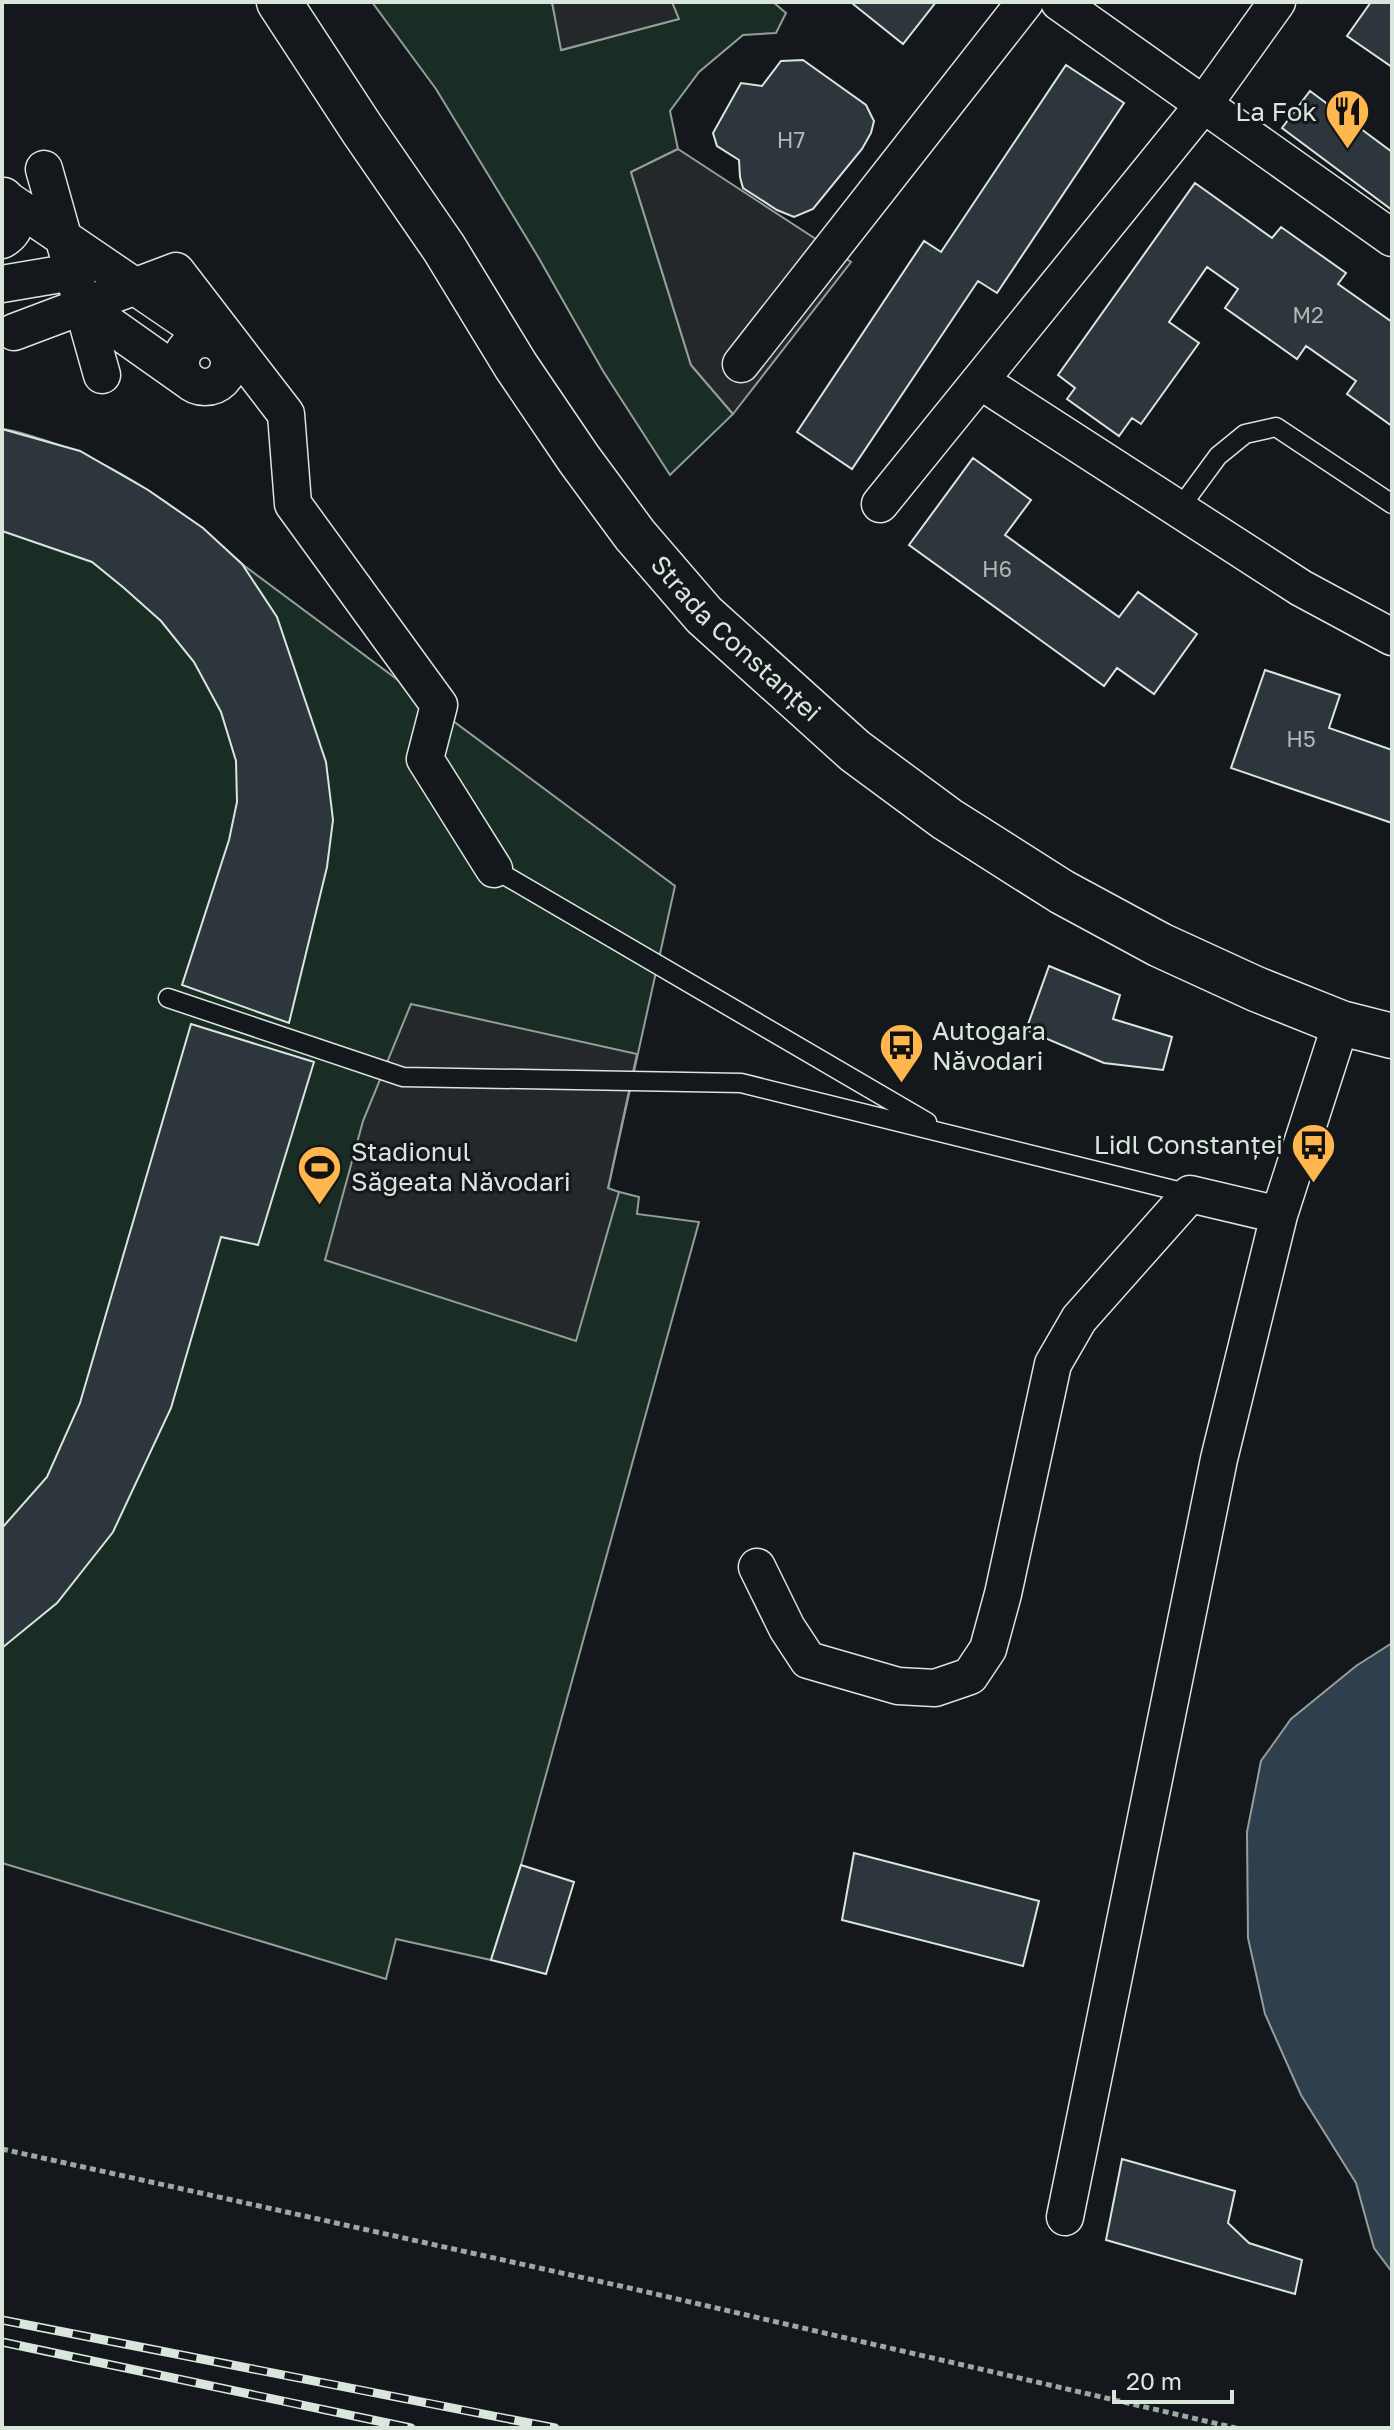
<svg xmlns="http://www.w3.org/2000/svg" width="1394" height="2430" viewBox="0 0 1394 2430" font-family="'Golos Text',sans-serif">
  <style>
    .green { fill: #1a2d24; stroke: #939e99; stroke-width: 2 }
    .parking { fill: #24282b; stroke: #939e99; stroke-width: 2 }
    .water { fill: #2f3f4d; stroke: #939e99; stroke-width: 2 }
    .building { fill: #2c363c; stroke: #d8e6dc; stroke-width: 2 }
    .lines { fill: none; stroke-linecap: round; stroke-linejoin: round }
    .lane-casing { stroke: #d8e6dc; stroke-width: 21 }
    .street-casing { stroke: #d8e6dc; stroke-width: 39 }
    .secondary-casing { stroke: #d8e6dc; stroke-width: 47 }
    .path { stroke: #9da8a2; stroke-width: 5; stroke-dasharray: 6 4; stroke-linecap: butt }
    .lane { stroke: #14181c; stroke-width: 18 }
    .street { stroke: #14181c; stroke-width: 36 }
    .secondary { stroke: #14181c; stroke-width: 44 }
    .rail-casing { stroke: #d8e6dc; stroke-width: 9 }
    .rail { stroke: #14181c; stroke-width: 6; stroke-dasharray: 18; stroke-linecap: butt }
    .labels { text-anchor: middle; stroke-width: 6; stroke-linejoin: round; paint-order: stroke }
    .number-label { font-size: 22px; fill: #adbab4 }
    .poi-label { font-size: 26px; fill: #d8e6dc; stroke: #14181c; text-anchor: end }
    .street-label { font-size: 26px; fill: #d8e6dc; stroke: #14181c }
  </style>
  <rect width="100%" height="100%" fill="#14181c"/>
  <!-- green -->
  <path class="green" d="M372,2h180l10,48 116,-31 -6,-17h101l13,11 -10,20 -33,2 -44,37 -29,39 8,38 -47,23 60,193 42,49 -63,61 -67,-104 -66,-116 -101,-166z
    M2,429c14,1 28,7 42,11 75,24 140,71 198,124l433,322 -67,303 31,8 -2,17 62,8 -178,643 -30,95 -95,-21 -10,40 -384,-116z"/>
  <!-- parking -->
  <path class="parking" d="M552,2h120l7,17 -118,31z
    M678,149l173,113 -118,152 -42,-49 -60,-193z
    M411,1004l226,50 -29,134 11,4 -43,149 -251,-81 38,-139z"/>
  <!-- water -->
  <path class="water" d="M1392,1643v629l-18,-24 -18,-65 -55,-88 -36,-81 -17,-76 -1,-106 14,-71 30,-42 65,-53z"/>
  <!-- building -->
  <path class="building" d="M855,2h81l-33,42 -50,-40z
    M1371,2h21v65l-45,-31z
    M803,60l63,45 8,16 -3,12 -9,16 -49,60 -19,8 -17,-7 -34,-22 -3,-11 -1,-17 -22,-14 -4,-13 28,-50 21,3 19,-25z
    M1066,65l58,38 -127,190 -19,-12 -126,188 -55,-37 127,-191 17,11z
    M1310,91l82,61v58l-110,-82z
    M1195,183l77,55 9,-11 65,46 -8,11 54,38v104l-45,-32 9,-13 -50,-35 -9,13 -72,-51 13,-19 -31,-22 -38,55 30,21 -58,81 -9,-6 -13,18 -52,-37 8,-11 -17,-13z
    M2,429l78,22 68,39 55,38 39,36 35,53 49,145 7,58 -6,47 -38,156 -107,-38 47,-145 8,-38 -1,-41 -15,-49 -27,-50 -33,-41 -37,-33 -32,-26 -90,-31z
    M973,458l58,42 -26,35 114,82 19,-25 59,42 -43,60 -37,-26 -13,18 -195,-141z
    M1265,670l75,25 -11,33 63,22v73l-161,-55z
    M1049,966l71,29 -7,24 59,18 -9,33 -59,-7 -78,-33z
    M191,1024l123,38 -56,183 -37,-8 -50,171 -58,124 -56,71 -55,45v-120l45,-51 33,-74z
    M854,1853l185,48 -16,65 -181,-46z
    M521,1865l53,17 -28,92 -55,-14z
    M1122,2159l113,32 -7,32 21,20 53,17 -7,34 -189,-54z"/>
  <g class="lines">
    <defs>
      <path id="lane" d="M1179,509l39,-53 27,-22 31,-7 116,77
        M494,869l433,253
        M168,998l235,79 338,6 449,111"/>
      <path id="street" d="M1059,2l333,236
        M44,169l58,206
        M2,196l213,145
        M2,240c19,-10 17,-31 2,-44
        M2,284l71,-12
        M83,306l109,77
        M14,332l162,-61 110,143 7,90 146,201 -14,54 69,110
        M181 363a24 24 0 1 1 48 0a24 24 0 1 1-48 0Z
        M741,364l284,-362
        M982,382l319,206 91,49
        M880,504l324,-400 73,-102
        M757,1567l30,61 21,32 90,26 37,2 35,-12 18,-27 15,-55 50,-230 26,-45 111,-125 89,21
        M1065,2217l154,-758 60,-244 62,-192"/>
      <g id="secondary">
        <path id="s1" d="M279,2l83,127 82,119 72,118 63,93 56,76 69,80 151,136 92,68 115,73 98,53 96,44 85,34 51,13"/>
      </g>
    </defs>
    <!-- lane casing -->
    <use href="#lane" class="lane-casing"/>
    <!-- street casing -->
    <use href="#street" class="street-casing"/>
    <!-- secondary casing -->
    <use href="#secondary" class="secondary-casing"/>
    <!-- path -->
    <path class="path" d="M2,2149l623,138 611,141"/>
    <!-- lane -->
    <use href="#lane" class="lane"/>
    <!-- street -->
    <use href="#street" class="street"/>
    <!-- secondary -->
    <use href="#secondary" class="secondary"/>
    <defs>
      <path id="rail" d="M2,2320l553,108
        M2,2342l409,86"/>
    </defs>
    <!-- rail casing -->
    <use href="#rail" class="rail-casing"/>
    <!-- rail -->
    <use href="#rail" class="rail"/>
  </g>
  <!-- icons -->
  <defs>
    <symbol id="restaurant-pin" viewBox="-11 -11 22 30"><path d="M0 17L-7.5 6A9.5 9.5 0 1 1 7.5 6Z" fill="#ffb74d" stroke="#14181c"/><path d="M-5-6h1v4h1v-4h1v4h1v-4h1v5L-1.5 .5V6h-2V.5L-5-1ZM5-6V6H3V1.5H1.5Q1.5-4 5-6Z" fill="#111"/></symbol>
    <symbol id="bus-pin" viewBox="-11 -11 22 30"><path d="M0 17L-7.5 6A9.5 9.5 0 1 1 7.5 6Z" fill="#ffb74d" stroke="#14181c"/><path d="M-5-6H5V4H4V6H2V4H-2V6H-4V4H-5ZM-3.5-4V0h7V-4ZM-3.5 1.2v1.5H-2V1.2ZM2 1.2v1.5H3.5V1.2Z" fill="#111"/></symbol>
    <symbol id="stadium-pin" viewBox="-11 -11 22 30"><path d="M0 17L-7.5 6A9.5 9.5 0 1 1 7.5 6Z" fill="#ffb74d" stroke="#14181c"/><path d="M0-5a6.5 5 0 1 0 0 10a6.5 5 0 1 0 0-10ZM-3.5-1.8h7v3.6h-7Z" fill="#111"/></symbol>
  </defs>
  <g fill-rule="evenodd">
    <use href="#restaurant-pin" x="1322" y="86" width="51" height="69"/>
    <use href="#bus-pin" x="876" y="1020" width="51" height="69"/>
    <use href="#bus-pin" x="1288" y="1120" width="51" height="69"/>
    <use href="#stadium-pin" x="294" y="1142" width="51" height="69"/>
  </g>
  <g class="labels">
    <!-- number labels -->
    <g class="number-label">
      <text x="791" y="148">H7</text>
      <text x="1308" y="323">M2</text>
      <text x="997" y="577">H6</text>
      <text x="1301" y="747">H5</text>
    </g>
    <!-- poi labels -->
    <g class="poi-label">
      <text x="1317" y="121">La Fok</text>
      <text x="932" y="1040" text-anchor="start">Autogara<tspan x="932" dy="30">Năvodari</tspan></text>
      <text x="1283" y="1154">Lidl Constanței</text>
      <text x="351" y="1161" text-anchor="start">Stadionul<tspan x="351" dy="30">Săgeata Năvodari</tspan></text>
    </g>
    <!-- street labels -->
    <g class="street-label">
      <text dy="9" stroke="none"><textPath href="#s1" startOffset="786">Strada Constanței</textPath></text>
    </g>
  </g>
  <!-- border -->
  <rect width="1394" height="2430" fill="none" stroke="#d8e6dc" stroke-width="8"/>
  <!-- scale -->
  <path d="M1114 2390v12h118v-12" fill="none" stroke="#d8e6dc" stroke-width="4"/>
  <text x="1126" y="2390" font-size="24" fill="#d8e6dc" stroke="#14181c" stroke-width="6" paint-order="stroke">20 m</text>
</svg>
